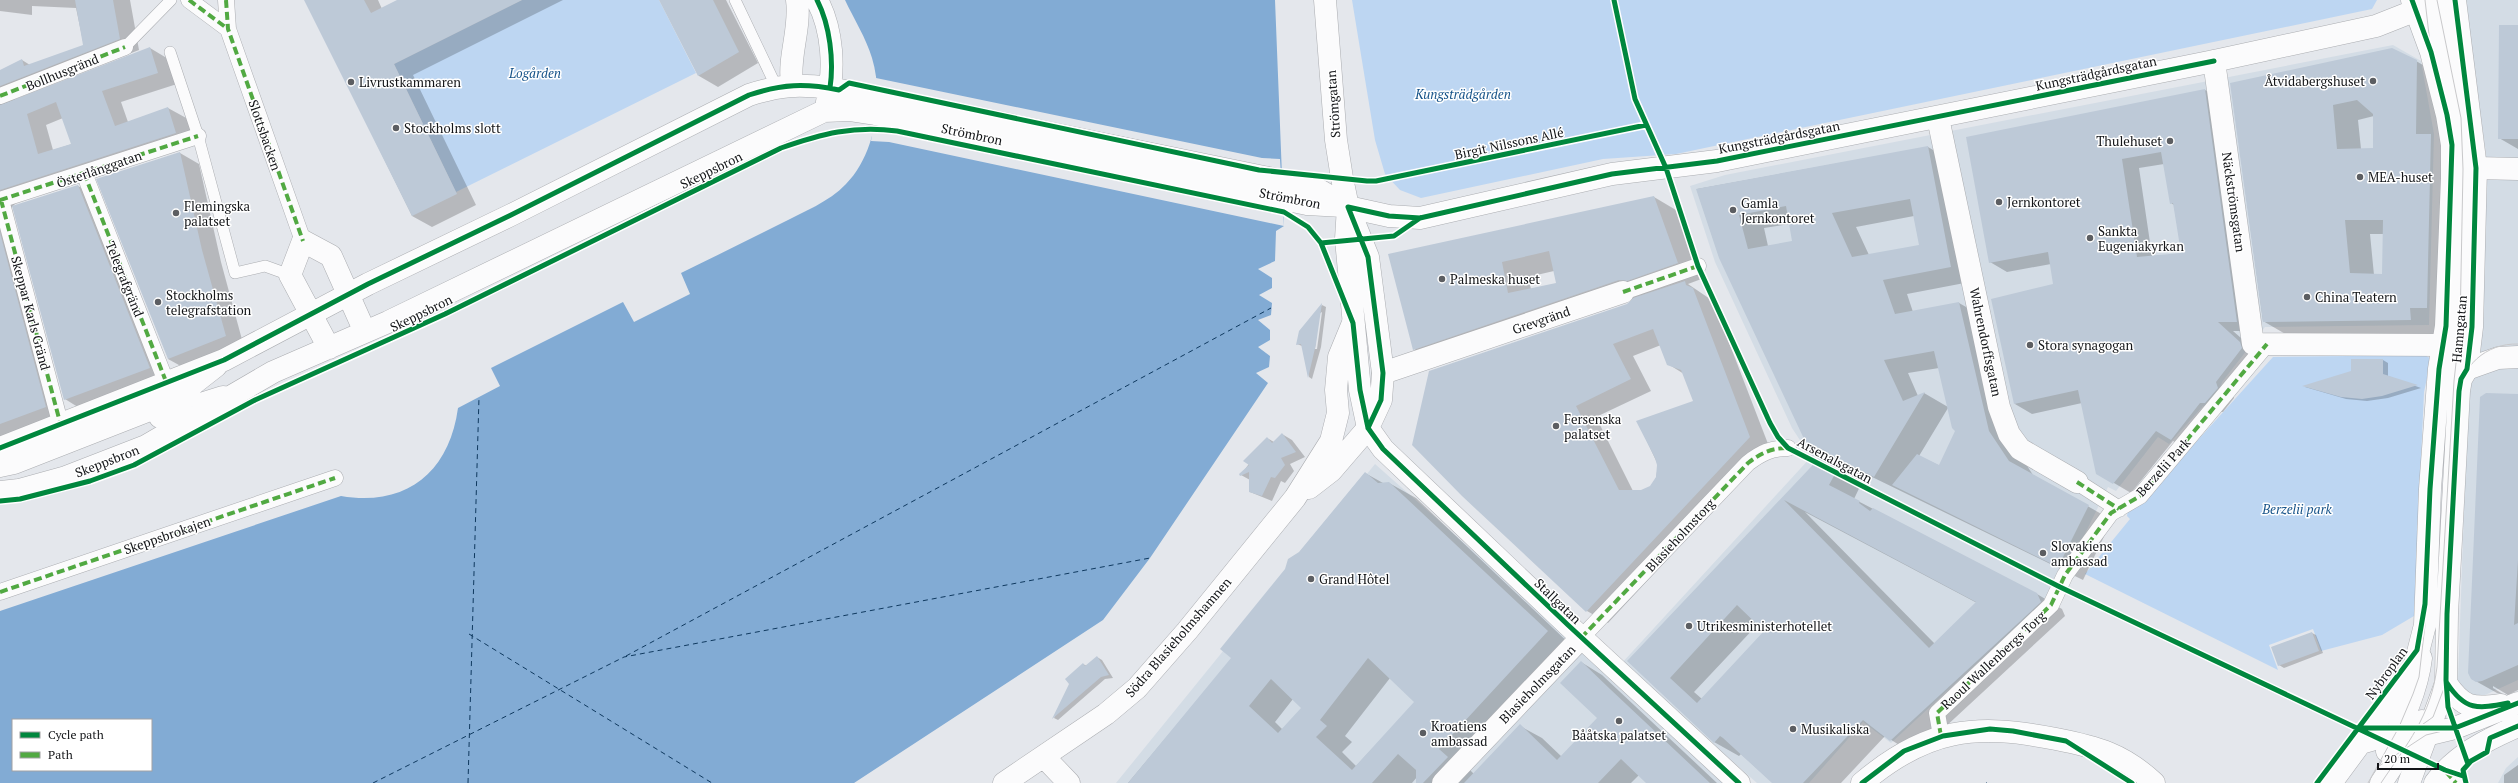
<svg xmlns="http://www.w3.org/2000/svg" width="2518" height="783" viewBox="0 0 2518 783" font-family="'PT Serif',serif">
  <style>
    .built { fill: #d3dce5 }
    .green { fill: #bdd6f2 }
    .water { fill: #82abd4; fill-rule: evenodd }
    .pier { fill: #e4e7ec }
    .shadow { fill: #0003; fill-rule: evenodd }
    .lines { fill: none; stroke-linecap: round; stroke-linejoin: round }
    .ferry { stroke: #0f395f; stroke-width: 1; stroke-dasharray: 5 4; stroke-linecap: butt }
    .building { fill: #bdc9d7; fill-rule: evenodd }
    .service-casing { stroke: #abadb1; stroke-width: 12 }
    .pedestrian-casing { stroke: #abadb1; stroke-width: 17 }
    .minor-casing { stroke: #abadb1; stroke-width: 23 }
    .tertiary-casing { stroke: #abadb1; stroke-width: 23 }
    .service { stroke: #fbfbfc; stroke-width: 11 }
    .pedestrian { stroke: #fbfbfc; stroke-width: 16 }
    .minor { stroke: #fbfbfc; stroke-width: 22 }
    .tertiary { stroke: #fbfbfc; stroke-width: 22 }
    .tram { stroke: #c8c8ca; stroke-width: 1 }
    .quiet { stroke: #51a942; stroke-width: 4; stroke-dasharray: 8 4; stroke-linecap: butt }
    .cycleway-casing { stroke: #fff; stroke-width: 8 }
    .cycleway { stroke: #00873e; stroke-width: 5 }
    .poi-dot { fill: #5c5e62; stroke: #fff; stroke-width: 1.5 }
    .labels { text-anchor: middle; stroke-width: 3; stroke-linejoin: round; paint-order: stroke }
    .street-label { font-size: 13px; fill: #131518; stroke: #fff }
    .park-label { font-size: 13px; font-style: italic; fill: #165389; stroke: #fff }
    .poi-label { font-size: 13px; fill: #131518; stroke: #fff; text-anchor: start }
  </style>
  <rect width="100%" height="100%" fill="#e4e7ec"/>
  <!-- built -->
  <path class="built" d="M2464,0h54v680l-33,15h-14l-8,-5 -5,-9 10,-286 12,-59 6,-183z
    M2393,45l28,16 13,73 -5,191 -164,2 -43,55 -4,14 -5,8 -10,2 -34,38 -11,-7 -42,54 -8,-4 -32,65 -36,53 -149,138 -28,-21 -54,61h-52l-136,-119 190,-207 -19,-29 -77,-166 -25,-76 35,-11z
    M1375,464l193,171 -135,148h-317z
    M1582,650l141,133h-269z
    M2518,757v26h-20l8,-15z"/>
  <!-- green -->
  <path class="green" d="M522,0h137l37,73 -240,119 -62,-128z
    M1352,0h1025l-5,9 -696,145 -73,5 -182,39 -21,-8 -15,-16 -10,-34z
    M2425,355l6,4 -7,33 -10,224 -32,19 -61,16 -8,-22 -44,16 9,25 -193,-96 45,-55 -3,-3 1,-6 49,-47 96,-106z"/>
  <!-- water -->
  <path class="water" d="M845,0h430l9,226 -8,5 -1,30 -17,8 14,9v10l-13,7 13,8 -1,12 -13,5 12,10v10l-12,7 12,9 -1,11 -13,6 12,10 -118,175 -47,62 -249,163h-854v-172l341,-115c65,11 108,-23 117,-88l42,-22 -9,-18 132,-66 11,20 56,-28 -9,-21c33,-16 67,-33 101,-50 21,-11 47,-21 64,-39 30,-31 38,-86 26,-126 -6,-20 -18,-39 -27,-58zM13,720h138v50h-138z"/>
  <!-- pier -->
  <path class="pier" d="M876,78l386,80 18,1 4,67 -395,-84 -18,-1 4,-27z"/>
  <!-- shadow -->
  <path class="shadow" d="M0,0h130l9,50 -123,48 -3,4 137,-54 20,12 7,24 -56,18 7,20 40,-14 20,11 7,25 -178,58 -7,7 55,209 -65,25v-372l22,-11 8,5 54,-19 -8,-38 -44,-2v9l-32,-4zM63,118l9,26 -19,6 -7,-25z
    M306,0h72l4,9 18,-9h163l-150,75 63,130 -44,22 -20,-11z
    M660,0h66l32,63 -40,24 -19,-11z
    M2518,26v123l-19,-11z
    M2416,61l26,15 14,74 -20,184 -147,2 -26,-15 -32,-237zM2374,116v33h-13l-3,-29zM2370,234h14l-1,41h-9z
    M2205,90l17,10 32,231h-21l24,21 -24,40 1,6 -11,14h-6l-29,37 -15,-8 -42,52 -34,-20 -15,-70 -50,11 -17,-10 39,-119 -3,-21 -44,8 -17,-10zM2164,164l7,39 3,2 8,49 -30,2 -13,-88z
    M1928,147l24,14 23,120 -68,13 6,18 46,-9 25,14 30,129 19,29 79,45 -29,60 -217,-106 -12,25 183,95 25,15 3,7 -150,139 -30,-19 -44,47h-68l-32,-29 -2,2 -25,-14 -85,-81 198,-209 -21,-12 -109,-251zM1914,216l6,30 -51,9 -13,-28zM1790,224l4,18 -26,4 -4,-18zM1939,368l9,39 -24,-14 -6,3 -10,-23zM1948,408l9,22 -17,36 -21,-10zM1805,512l172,91 -42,41zM1758,624l7,7 -63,68 -8,-7z
    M180,153l19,11 22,98 23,85 -56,23 -20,-11z
    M78,186l17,9 71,182 -85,32 -16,-10z
    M1654,197l27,16 23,65 -16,6 25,17 57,148 -162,174 -21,-12 -124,-116 171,-196 -193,65 -27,-15 -24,-94zM1554,271l3,13 -26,5 -3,-12zM1661,345l7,19 16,10 10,28 -56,20 20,43 -2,13 -5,9 -17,6 -38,-76 55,-26 -18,-35z
    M1322,305l4,2 -5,40 -9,32 -3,-2 -7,-31 -5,-2 3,-12zM1322,312l-5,37h-2l4,-35z
    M2352,360h31l5,3v13l33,12 -33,10 -21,3 -21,-2 -41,-12 47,-15z
    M2518,395v295l-10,5 -15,-9v2l10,6 -6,-1 -25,-14z
    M1282,434l10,6 13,17 -15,7 4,7 -9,12 -4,-2 -9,20 -22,-9v-12l-9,-5 26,-37 7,4z
    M1365,473l18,10h6l27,15 157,149 -109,117 10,10 46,-48 22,12 20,19 36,-39 -17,-56 21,13 115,108h-69l-9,-8 -8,8h-214v-6l-5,6h-284l105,-125 66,-105zM1390,678l26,24 -60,64 -14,-14 10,-10 -7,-6zM1293,699l10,9 -20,22 -8,-8z
    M2312,633l4,2 7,18 -39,15 -5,-3z
    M1097,657l5,3 11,18 -8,1 -47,41 -4,-2 16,-34 13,-20 4,2z
    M2518,765v18h-14v-8z"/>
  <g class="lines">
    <!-- ferry -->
    <path class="ferry" d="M469,634l243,149
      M626,656l645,-348
      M373,783l251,-126 526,-99
      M468,783l11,-386
      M1986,783h1"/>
  </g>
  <!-- building -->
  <path class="building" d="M75,0h38l7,39 -120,47v-16l22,-11 2,7 59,-21z
    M304,0h60l7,13 26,-13h125l-128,64 63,130 -45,22z
    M659,0h54l26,52 -41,24z
    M2499,25h19v114h-20z
    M150,47l8,26 -56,18 13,35 53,-19 8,26 -176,57v-85zM56,102l15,42 -33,10 -11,-40z
    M2392,48l25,12 -1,74h15l-4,174h-17l1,12 -148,2 -33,-239zM2357,100l16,14v34l-36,1 -4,-44zM2345,220h38l-1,54 -32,-1z
    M2205,89l32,233h-19l22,20 2,6 -26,34 2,6 -13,15h-5l-29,37 -15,-9 -43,53 -17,-10 -18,-84 -64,14 -23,-105 62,-15 -5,-32 -59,11 -23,-126zM2161,152l9,52 3,-1 8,50 -44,4 -15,-98z
    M1928,146l23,121 -68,13 12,34 64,-12 30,129 20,30 80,44 -31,62 -166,-82 25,-31 22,11 16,-34 -3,-3 -18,-77 -50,9 19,41 22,-9 -51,85 -32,-16 -13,24 31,16 -1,2 11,8 3,-3 164,85 4,9 -151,139 -27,-21 -60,63h-31l-49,-45 -3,-2 -6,7 -87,-82 199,-210 -21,-10 -86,-183 -23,-69zM1910,199l9,46 -67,12 -20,-44zM1786,206l6,35 -44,8 -9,-34zM1784,500l192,102 -47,46zM1737,605l27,26 -67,72 -27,-25z
    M180,152l22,98 24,86 -58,23 -72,-180z
    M78,185l72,183 -86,32 -52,-194z
    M1654,196l24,67 -51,18 -8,-1 -206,70 -25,-96zM1549,251l7,32 -48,10 -6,-31z
    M0,233l46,174 -46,17z
    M1685,281l1,4 7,3 57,149 -164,175 -124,-116 -50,-51 17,-74 198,-67 6,-6zM1653,329l14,36 14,5 12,31 -57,20 19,37 2,7 -1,12 -6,9 -9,4h-22l-43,-84 55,-27 -18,-35z
    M1322,303l-6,41 -8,34 -7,-34 -5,1 3,-14z
    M2351,359h32v15l35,11 -36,11 -20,3 -21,-2 -39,-11 49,-15z
    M2486,393l32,1v166l-4,65 4,-2v42l-36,16 -6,1 -5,-3 -3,-6 12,-276z
    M1282,433l14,19 -15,6 4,7 -10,13 -4,-1 -9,19 -13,-4v-20l-9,4 -1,-2 10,-9 -6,-4 24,-24 5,6z
    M1365,472l13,11 11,-1 159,149 -109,118 9,8 -25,26h-7v-13l-18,-16 -26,29h-244l103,-125 -11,-9 65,-80 3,-10 11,-7zM1368,658l46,44 -62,68 -36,-33 11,-11 -7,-6zM1271,679l30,29 -23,25 -29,-27z
    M2312,632l7,19 -41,15 -7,-19z
    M1097,656l12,19 -8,2 -49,42 17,-35 -4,-5 18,-16 2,3z
    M1581,661l29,28 100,94h-64l-25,-24 -23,24h-134l56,-59 37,36 40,-42 -37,-35z"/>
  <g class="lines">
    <defs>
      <path id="service" d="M735,0l41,86
        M125,47l46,-47
        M170,52l28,84 37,137 30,-7 25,9"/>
      <path id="pedestrian" d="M189,0l39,29
        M226,0l2,29 75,212
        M0,96l125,-49
        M84,173l83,211
        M0,200l198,-64
        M1,200l60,226
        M1623,292l75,-26
        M2077,482l42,27
        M0,592l335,-114
        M1581,638l167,-175c13,-10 23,-15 40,-15
        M1941,736l-4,-23 114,-108 14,-30 46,-62 29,-17 127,-152
        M2445,770l11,13"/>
      <path id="minor" d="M2437,0l24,118 2,51 -3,158 -7,68
        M2214,61l39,283 190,1
        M1938,118l61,289 10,27 11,15 57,33
        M2476,168l42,1
        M1348,207l41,9 31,2 192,-44 105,-13 497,-100 162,-35 38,-15
        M2467,369l31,-11 20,-1
        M1383,373l240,-81
        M160,417l63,-20
        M0,466l14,-3 156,-61 46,-36
        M1309,488l22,-17 37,-43
        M2387,751c15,-30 30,-59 34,-93
        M1044,757l25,26
        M1004,783l102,-69 31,-26 50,-57 108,-133 36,-57 7,-28 -2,-23 3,-33 14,-34
        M1443,783l138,-145
        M2381,783l41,-62"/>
      <path id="tertiary" d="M817,0c16,30 18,70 10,102
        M1325,0l11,140 6,38 6,29 20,50 15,116 -2,27 -13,28
        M2414,11l33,-11
        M792,84c-4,-28 9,-55 5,-84
        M1348,207l-2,32 14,151 8,38 15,21 185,176 171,158
        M329,348l-39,-73 13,-34 28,15 34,76
        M0,448l224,-88 144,-76 143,-69 238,-120c31,-10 49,-11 81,-7l453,93 24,2 41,24
        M0,492l19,-2 47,-13 80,-31 127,-74 115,-50 436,-211 25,-1 26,4 432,90 36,2
        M2446,683c17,25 26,26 55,22
        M2361,743l28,-8h37l29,-7 63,-25
        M1862,783c65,-55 113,-60 194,-44 41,8 67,15 98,44
        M2331,783l76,-103 8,-16 10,-39 5,-136 9,-120 7,-43 6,-148v-33l-5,-30 -16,-63 -19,-52
        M2409,783l37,-100 1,-69 12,-223 2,-12 6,-10 5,-42 4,-159 -21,-168
        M2435,783c21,-28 51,-43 83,-57"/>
    </defs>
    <!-- service casing -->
    <use href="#service" class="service-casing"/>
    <!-- pedestrian casing -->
    <use href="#pedestrian" class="pedestrian-casing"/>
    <!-- minor casing -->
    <use href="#minor" class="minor-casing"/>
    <!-- tertiary casing -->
    <use href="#tertiary" class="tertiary-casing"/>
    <!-- service -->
    <use href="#service" class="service"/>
    <!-- pedestrian -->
    <use href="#pedestrian" class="pedestrian"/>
    <!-- minor -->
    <use href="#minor" class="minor"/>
    <!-- tertiary -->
    <use href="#tertiary" class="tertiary"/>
    <!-- tram -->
    <path class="tram" d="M2458,399c2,-33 28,-56 60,-55
      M2419,727l14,-10 13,-34 1,-69 9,-165
      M2379,766l47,-31 29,-7 63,-25
      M2368,783l31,-56 14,-33 6,-17 6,-52 5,-136 9,-120 7,-43 6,-148v-33l-5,-30 -16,-63 -6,-52
      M2381,783c26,-39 50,-67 56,-116l17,-286 6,-54 3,-158 -2,-51 -24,-118"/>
    <!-- quiet -->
    <path class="quiet" d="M189,0l39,29
      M226,0l2,29 75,212
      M0,96l125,-49
      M84,173l83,211
      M0,200l198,-64
      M1,200l60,226
      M1623,292l75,-26
      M2077,482l42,27
      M0,592l335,-114
      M1581,638l167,-175c13,-10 23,-15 40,-15
      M1941,736l-4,-23 114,-108 14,-30 46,-62 29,-17 127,-152
      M2446,772l10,11"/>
    <defs>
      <path id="cycleway" d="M817,0c13,25 17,61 13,88
        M1614,0l21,99 31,69 32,98 72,157 8,14 10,11 272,139 385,183 18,6
        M2455,0l21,168 -4,159 -5,42 -6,10 -2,12 -12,223 -1,66 2,27 20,57
        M1348,207l41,9 31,2 192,-44 105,-13 497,-100
        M1348,207l20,50 15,116 -2,27 -13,28
        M1321,243l32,80 7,67 8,38 15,21 185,176 171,158
        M0,448l224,-88 144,-76 143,-69 238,-120c33,-11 56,-12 90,-5l10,-7 410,87 108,11h9l270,-56
        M0,501l20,-2 70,-18 44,-16 121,-65 190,-86 336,-166c40,-14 73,-23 116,-17l387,81 24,15 13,16 73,-7 26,-18
        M2447,683c18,28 31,26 61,20
        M2363,728h92l63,-25
        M1862,783l42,-32 39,-15 47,-7 23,2 53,10 66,42
        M2317,783l100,-133 8,-46 5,-115 9,-120 7,-43 6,-181 -5,-30 -16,-63 -19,-52
        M2466,783l-3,-13 8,-9 16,-9 3,-14 28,-12"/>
    </defs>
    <!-- cycleway casing -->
    <use href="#cycleway" class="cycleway-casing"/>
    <!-- cycleway -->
    <use href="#cycleway" class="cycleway"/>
  </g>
  <!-- markers -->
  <g class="poi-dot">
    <circle cx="2373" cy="81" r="4"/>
    <circle cx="351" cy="82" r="4"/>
    <circle cx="396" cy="128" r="4"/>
    <circle cx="2170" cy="141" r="4"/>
    <circle cx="2360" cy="177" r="4"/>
    <circle cx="1999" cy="202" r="4"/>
    <circle cx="1733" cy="210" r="4"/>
    <circle cx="176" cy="213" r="4"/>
    <circle cx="2090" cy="238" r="4"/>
    <circle cx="1442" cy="279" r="4"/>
    <circle cx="2307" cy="297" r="4"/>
    <circle cx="158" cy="302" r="4"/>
    <circle cx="2030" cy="345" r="4"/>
    <circle cx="1556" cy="426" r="4"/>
    <circle cx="2043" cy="553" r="4"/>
    <circle cx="1311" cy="579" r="4"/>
    <circle cx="1689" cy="626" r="4"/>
    <circle cx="1619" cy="721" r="4"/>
    <circle cx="1793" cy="729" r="4"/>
    <circle cx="1423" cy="733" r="4"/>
  </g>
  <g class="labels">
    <!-- street labels -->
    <g class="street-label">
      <text transform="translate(62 72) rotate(-22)" y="5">Bollhusgränd</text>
      <text transform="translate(2096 73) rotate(-12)" y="5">Kungsträdgårdsgatan</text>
      <text transform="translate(1333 104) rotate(-94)" y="5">Strömgatan</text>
      <text transform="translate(972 134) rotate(12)" y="5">Strömbron</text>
      <text transform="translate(265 135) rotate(71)" y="5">Slottsbacken</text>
      <text transform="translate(1779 137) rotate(-11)" y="5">Kungsträdgårdsgatan</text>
      <text transform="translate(1509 143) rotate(-12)" y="5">Birgit Nilssons Allé</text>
      <text transform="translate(99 169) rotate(-19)" y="5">Österlånggatan</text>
      <text transform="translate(711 170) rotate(-26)" y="5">Skeppsbron</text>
      <text transform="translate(1290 198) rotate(11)" y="5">Strömbron</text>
      <text transform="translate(2234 202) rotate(82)" y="5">Näckströmsgatan</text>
      <text transform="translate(125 279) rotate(68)" y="5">Telegrafgränd</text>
      <text transform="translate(31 313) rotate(75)" y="5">Skeppar Karls Gränd</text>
      <text transform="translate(421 313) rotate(-26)" y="5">Skeppsbron</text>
      <text transform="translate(1541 320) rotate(-19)" y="5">Grevgränd</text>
      <text transform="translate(2459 329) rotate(-85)" y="5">Hamngatan</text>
      <text transform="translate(1986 342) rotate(78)" y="5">Wahrendorffsgatan</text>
      <text transform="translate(1835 460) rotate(28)" y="5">Arsenalsgatan</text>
      <text transform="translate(107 461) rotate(-21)" y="5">Skeppsbron</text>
      <text transform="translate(2163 467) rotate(-48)" y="5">Berzelii Park</text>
      <text transform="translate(167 535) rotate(-19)" y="5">Skeppsbrokajen</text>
      <text transform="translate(1680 535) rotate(-47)" y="5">Blasieholmstorg</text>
      <text transform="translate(1558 601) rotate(44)" y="5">Stallgatan</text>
      <text transform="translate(1178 637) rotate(-49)" y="5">Södra Blasieholmshamnen</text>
      <text transform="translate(1993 660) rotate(-43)" y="5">Raoul Wallenbergs Torg</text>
      <text transform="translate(2386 673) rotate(-54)" y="5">Nybroplan</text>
      <text transform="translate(1537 684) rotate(-46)" y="5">Blasieholmsgatan</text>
    </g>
    <!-- park labels -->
    <g class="park-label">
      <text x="535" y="78">Logården</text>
      <text x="1463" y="99">Kungsträdgården</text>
      <text x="2297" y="514">Berzelii park</text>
    </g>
    <!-- poi labels -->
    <g class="poi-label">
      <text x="2365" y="86" text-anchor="end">Åtvidabergshuset</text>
      <text x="359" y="87">Livrustkammaren</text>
      <text x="404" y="133">Stockholms slott</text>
      <text x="2162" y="146" text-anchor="end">Thulehuset</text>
      <text x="2368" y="182">MEA-huset</text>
      <text x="2007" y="207">Jernkontoret</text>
      <text x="1741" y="208">Gamla<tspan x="1741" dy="15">Jernkontoret</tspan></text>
      <text x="184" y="211">Flemingska<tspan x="184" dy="15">palatset</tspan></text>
      <text x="2098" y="236">Sankta<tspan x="2098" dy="15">Eugeniakyrkan</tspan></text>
      <text x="1450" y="284">Palmeska huset</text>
      <text x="166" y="300">Stockholms<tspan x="166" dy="15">telegrafstation</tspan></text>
      <text x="2315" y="302">China Teatern</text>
      <text x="2038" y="350">Stora synagogan</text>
      <text x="1564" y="424">Fersenska<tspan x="1564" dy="15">palatset</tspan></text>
      <text x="2051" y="551">Slovakiens<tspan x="2051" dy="15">ambassad</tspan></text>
      <text x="1319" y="584">Grand Hôtel</text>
      <text x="1697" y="631">Utrikesministerhotellet</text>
      <text x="1431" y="731">Kroatiens<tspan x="1431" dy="15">ambassad</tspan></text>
      <text x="1801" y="734">Musikaliska</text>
      <text x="1619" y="740" text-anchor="middle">Bååtska palatset</text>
    </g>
  </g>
  <!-- legend -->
  <rect x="12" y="719" width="140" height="52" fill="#ffffff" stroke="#a1a1a3"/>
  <rect x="20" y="732" width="20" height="6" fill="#00873e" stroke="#a1a1a3"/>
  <text x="48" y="739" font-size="12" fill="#131518">Cycle path</text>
  <rect x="20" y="752" width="20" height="6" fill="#51a942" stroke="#a1a1a3"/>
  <text x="48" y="759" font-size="12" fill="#131518">Path</text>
  <!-- scale -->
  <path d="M2378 763v6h60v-6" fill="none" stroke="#131518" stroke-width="2"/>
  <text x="2384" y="763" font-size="12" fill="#131518" stroke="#ffffff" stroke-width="3" paint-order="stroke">20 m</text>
</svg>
